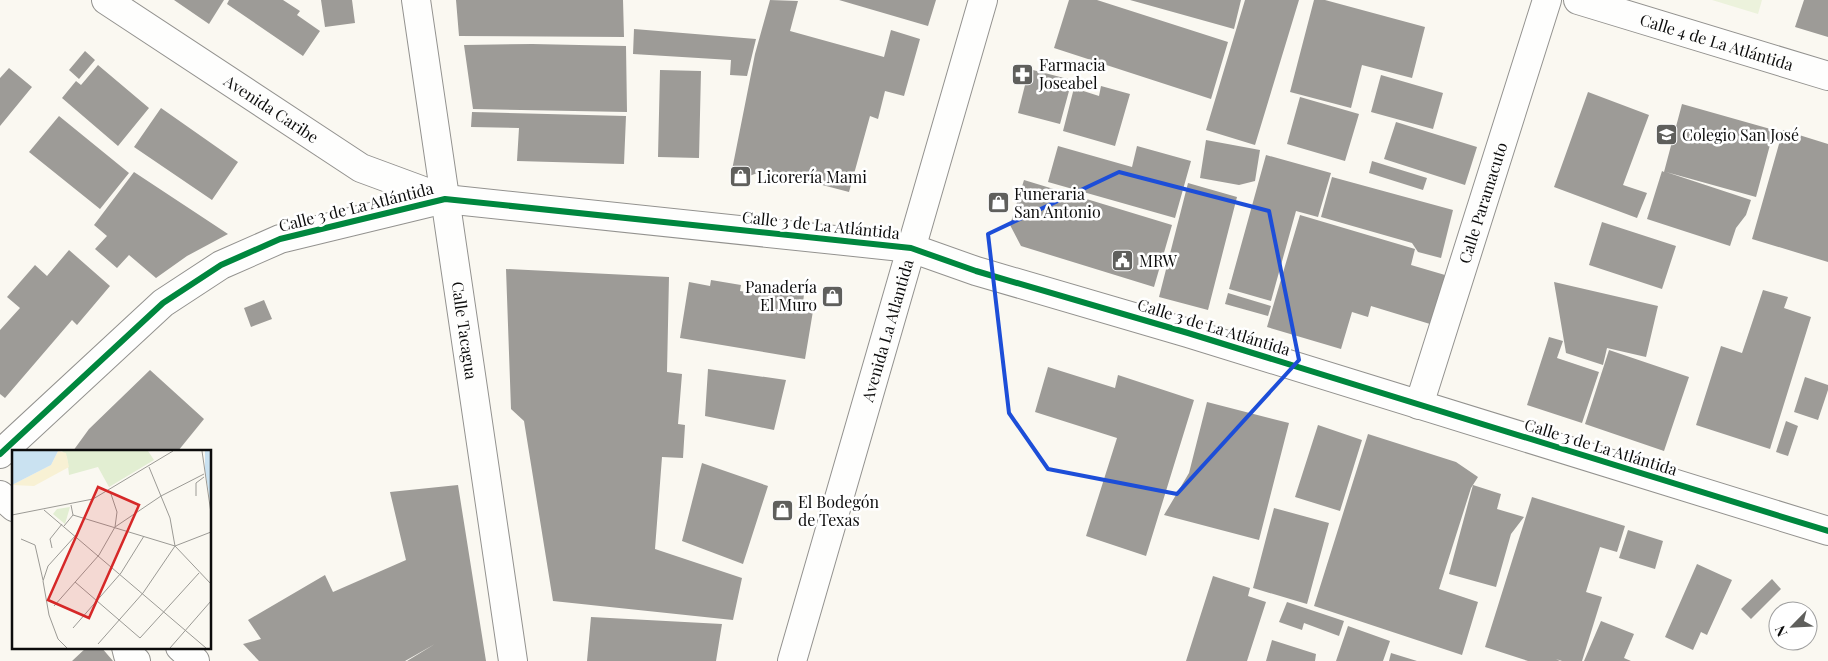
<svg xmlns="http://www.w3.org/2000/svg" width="1828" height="661" viewBox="0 0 1828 661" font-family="'Playfair Display',serif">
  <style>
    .pitch { fill: #ecf2dc }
    .building { fill: #9d9b97 }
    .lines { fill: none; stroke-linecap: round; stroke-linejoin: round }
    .minor-casing { stroke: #93928f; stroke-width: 30 }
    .minor { stroke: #fefefd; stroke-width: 28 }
    .cycleway-casing { stroke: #fff; stroke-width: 9 }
    .cycleway { stroke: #00873e; stroke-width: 6 }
    .marked { fill: none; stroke: #1d4ed8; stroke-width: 4; stroke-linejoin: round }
    .labels { text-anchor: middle; stroke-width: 5; stroke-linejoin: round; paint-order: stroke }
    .street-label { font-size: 16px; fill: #0c0c0c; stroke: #fff }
    .poi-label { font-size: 16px; fill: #0c0c0c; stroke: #fff; text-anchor: start }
    .inset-road { fill: none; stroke: #9b9a95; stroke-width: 1 }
    .view { fill: #d62828; fill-opacity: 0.15; stroke: #d62828; stroke-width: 2.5 }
    .inset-edge { fill: none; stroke: #0c0c0c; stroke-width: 2.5 }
  </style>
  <rect width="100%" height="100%" fill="#faf8f1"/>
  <!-- pitch -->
  <path class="pitch" d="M1712,0h50l-4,14z"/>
  <!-- building -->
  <path class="building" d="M174,0h50l-15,24z
    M229,0h54l17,11 -3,4 23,16 -17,25 -76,-52z
    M321,0h31l3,23 -30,4z
    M456,0h167l1,37 -165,-1z
    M770,0l28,1 -8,30 94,26 7,-27 29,9 -16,57 -19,-5 -7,28 -8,-3 -21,76 -84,-22 -21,8 -13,-3 24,-121z
    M839,0h97l-8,26z
    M1069,0h28l131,42 -17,57 -157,-51z
    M1130,0h111l-7,29z
    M1245,0h54l-44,145 -49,-15z
    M1314,0h11l100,27 -13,51 -50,-13 -11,43 -61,-16z
    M1804,0h24v37l-33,-10z
    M634,29l122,10 -9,37 -17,-1 1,-15 -98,-6z
    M532,44l94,2 1,66 -154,-3 -9,-64z
    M85,51l10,9 -16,19 -10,-9z
    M98,65l51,43 -31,38 -56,-48 14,-17 5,4z
    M9,68l23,19 -32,39v-48z
    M1029,69l43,11 -12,44 -42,-11z
    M660,70l41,1 -2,87 -41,-1z
    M1381,75l62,18 -10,36 -62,-17z
    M1101,86l29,8 -15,52 -52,-15 11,-43 25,8z
    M1588,92l61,23 -26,70 24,8 -10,25 -83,-31z
    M1300,97l59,17 -14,47 -58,-17z
    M1682,104l92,26 -18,67 -90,-25 85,28 -5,15 -10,13 -6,18 -83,-27 15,-48 2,1z
    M161,108l77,54 -26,38 -78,-53z
    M472,112l154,4 -2,48 -107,-3 2,-33 -48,-1z
    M59,116l70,57 -29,36 -71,-57z
    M1396,122l81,25 -12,38 -81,-26z
    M1783,130l45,14v118l-76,-23z
    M1206,140l54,10 -5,31 -16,4 -39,-7z
    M1058,146l74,21 5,-21 54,15 -16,57 -127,-36z
    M1266,155l65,18 -13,44 -22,-6 -25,90 -42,-12z
    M1372,161l55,17 -4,12 -54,-17z
    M134,172l94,62 -41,22 -31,22 -27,-23 -12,13 -22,-19 12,-13 -13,-11z
    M1332,177l121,33 -12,48 -23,-6 -6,-9 -91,-26z
    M1024,180l148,45 -18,62 -133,-41 -11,-21z
    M1188,183l49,14 -29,113 -49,-13z
    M1300,215l115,34 -4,16 34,10 -15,49 -59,-18 -3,11 -16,-5 -11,37 -74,-22z
    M1602,222l74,24 -14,43 -73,-24z
    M69,250l41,36 -33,39 -5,-5 -67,78 -5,-4v-64l20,-22 -13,-11 28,-32 12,11z
    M506,269l163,8 -2,95 15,2 -4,50 7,1 -2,33 -21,-1 -7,92 87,29 -9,42 -180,-19 -29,-180 -13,-12z
    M711,280l30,5 -1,6 18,3 1,-8 45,8 -1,9 11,2 -9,54 -125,-21 9,-56 21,4z
    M1554,282l104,24 -12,51 -39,-9 -4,17 -37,-12z
    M1763,290l25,7 -4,11 27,9 -41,132 -74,-24 25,-79 21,7z
    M1228,293l43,13 -3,10 -43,-12z
    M264,300l8,19 -21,8 -7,-19z
    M1549,337l14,4 -6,17 42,14 -17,51 -55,-18z
    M1609,350l80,27 -25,74 -79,-27z
    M1048,367l67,21 3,-13 76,25 -48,156 -60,-20 31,-98 -82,-26z
    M708,369l78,11 -12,50 -69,-14z
    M150,370l54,49 -26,32h-105l16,-22z
    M1805,377l23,8v5l-10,30 -24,-8z
    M1207,402l82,21 -30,117 -95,-25 25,-42z
    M1786,421l12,5 -10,30 -12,-4z
    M1318,425l44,15 -22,71 -45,-14z
    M1368,434l88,28 22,15 -7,11 -32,101 39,13 -16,53 -148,-49z
    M702,463l66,23 -25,78 -61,-23z
    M458,485l28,176h-79l28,-17 -30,17h-146l-16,-17 18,-5 -13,-19 77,-45 8,17 73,-32 -16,-68z
    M1473,485l28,9 -4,15 27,8 -13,17 -15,53 -47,-13z
    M1532,497l93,29 -8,26 -17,-5 -14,45 16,5 -20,64h-20l-6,-2 4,2h-32l-43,-14z
    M1274,508l55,15 -22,81 -54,-16z
    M1628,530l35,11 -8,28 -36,-11z
    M1697,564l35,16 -25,55 -6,-3 -8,18 -28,-13z
    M1213,576l37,12 -2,8 18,6 -19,59h-61z
    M1772,579l9,10 -30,30 -10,-10z
    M1287,602l57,19 -5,15 -35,-13 -2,7 -23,-8z
    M591,617l131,7 -6,37h-129z
    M1601,621l33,13 -10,24 7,3h-47z
    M1348,626l42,15 -7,20h-47z
    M1272,640l44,14 -1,7h-49z
    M87,647h14l12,14h-41z
    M1391,653l26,8h-28z"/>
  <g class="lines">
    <defs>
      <g id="minor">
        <path id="s1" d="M106,0l255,168 84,31"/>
        <path id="s2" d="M416,0l97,661"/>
        <path id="s3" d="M1578,0l250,76"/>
        <path id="s4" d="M1419,405l128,-405"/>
        <path d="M0,454l163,-151 58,-38 59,-26 165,-40 466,49 65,23 212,62 640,198"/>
        <path d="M0,495l14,12"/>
        <path d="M126,647l2,8 8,6"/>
        <path d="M180,647l15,14"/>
        <path id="s5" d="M792,661l191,-661"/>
      </g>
    </defs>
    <!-- minor casing -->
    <use href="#minor" class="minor-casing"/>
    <!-- minor -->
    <use href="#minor" class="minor"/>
    <defs>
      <path id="cycleway" d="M0,454l163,-151 58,-38 59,-26 165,-40 466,49 65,23 212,62 640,198"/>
    </defs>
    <!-- cycleway casing -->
    <use href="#cycleway" class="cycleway-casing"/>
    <!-- cycleway -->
    <use href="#cycleway" class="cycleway"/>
  </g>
  <!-- marked area -->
  <path class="marked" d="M1119,172l150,39 30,149 -122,134 -129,-25 -39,-56 -21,-179z"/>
  <!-- icons -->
  <defs>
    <symbol id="pharmacy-square" viewBox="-11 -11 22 22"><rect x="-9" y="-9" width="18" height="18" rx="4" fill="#5f5f5c" stroke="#fff"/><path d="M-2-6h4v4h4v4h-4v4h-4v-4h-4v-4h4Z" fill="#fff"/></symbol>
    <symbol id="school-square" viewBox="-11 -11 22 22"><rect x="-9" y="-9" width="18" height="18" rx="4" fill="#5f5f5c" stroke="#fff"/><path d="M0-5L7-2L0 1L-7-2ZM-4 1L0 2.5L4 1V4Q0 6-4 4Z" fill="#fff"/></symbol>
    <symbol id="shop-square" viewBox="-11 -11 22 22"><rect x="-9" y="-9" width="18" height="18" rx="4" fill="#5f5f5c" stroke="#fff"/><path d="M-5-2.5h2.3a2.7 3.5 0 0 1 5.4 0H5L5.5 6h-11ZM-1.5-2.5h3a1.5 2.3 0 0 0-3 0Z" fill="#fff"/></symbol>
    <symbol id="civic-square" viewBox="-11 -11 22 22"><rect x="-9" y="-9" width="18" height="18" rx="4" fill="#5f5f5c" stroke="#fff"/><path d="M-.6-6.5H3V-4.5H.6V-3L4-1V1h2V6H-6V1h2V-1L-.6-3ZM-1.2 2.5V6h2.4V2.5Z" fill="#fff"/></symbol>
  </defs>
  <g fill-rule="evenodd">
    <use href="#pharmacy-square" x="1010" y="62" width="25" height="25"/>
    <use href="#school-square" x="1654" y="122" width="25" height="25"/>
    <use href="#shop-square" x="728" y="164" width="25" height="25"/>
    <use href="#shop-square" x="986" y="190" width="25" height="25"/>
    <use href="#civic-square" x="1110" y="248" width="25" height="25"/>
    <use href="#shop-square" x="820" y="284" width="25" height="25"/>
    <use href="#shop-square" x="770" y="498" width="25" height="25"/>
  </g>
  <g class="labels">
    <!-- street labels -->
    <g class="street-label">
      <text dy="6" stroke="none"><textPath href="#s3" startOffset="145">Calle 4 de La Atlántida</textPath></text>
      <text dy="6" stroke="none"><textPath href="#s1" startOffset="198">Avenida Caribe</textPath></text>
      <text dy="6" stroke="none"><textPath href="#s4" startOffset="212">Calle Paramacuto</textPath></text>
      <text transform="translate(356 207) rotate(-14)" y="6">Calle 3 de La Atlántida</text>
      <text transform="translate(821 225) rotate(6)" y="6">Calle 3 de La Atlántida</text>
      <text transform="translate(1214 327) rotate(17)" y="6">Calle 3 de La Atlántida</text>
      <text dy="6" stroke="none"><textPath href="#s5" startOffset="344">Avenida La Atlantida</textPath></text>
      <text dy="6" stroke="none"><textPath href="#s2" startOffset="334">Calle Tacagua</textPath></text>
      <text transform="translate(1601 447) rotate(17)" y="6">Calle 3 de La Atlántida</text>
    </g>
    <!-- poi labels -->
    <g class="poi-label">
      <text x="1039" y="71">Farmacia<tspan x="1039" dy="18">Joseabel</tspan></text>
      <text x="1682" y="141">Colegio San José</text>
      <text x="757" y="183">Licorería Mami</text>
      <text x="1014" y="200">Funeraria<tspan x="1014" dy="18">San Antonio</tspan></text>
      <text x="1139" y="267">MRW</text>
      <text x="817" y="293" text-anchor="end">Panadería<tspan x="817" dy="18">El Muro</tspan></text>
      <text x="798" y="508">El Bodegón<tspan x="798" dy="18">de Texas</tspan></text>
    </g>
  </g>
  <!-- overview -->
  <g transform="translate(12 450)">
    <rect width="199" height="199" fill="#faf8f1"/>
    <path d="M50,1h86l6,9 -45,27 -11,-20 -29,8 -2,-18zM58,57l-5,17 -12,-10 4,-5z" fill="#e2eed2"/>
    <path d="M46,1l8,2 3,14 -35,19 -22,-1 39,-20z" fill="#f8f1d4"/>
    <path d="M0,1h46l-7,14 -39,20zM193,1h6v54l-6,-35z" fill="#cae2f1"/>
    <path class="inset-road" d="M190,1l9,62M137,17l21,51 5,28M184,46v-13l8,-6M32,60l162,138M0,65l81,-16 80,-48M61,65l102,31 36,38M52,76l9,-11 -2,-10M103,77l46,-31 43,-22M9,89l14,6 8,35M40,98l-2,-9 12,-15M63,132l65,56 59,-65M42,156l45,-51 16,-28 2,-15 -7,-21M61,178l48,-55 23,-37M86,194l45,-51 32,-47 36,-14M55,198l-9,-9 -9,-24 -6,-34 5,-15 28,-31M158,198l41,-47"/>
    <path class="view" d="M86,37l41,18 -50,113 -41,-18z"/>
    <rect width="199" height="199" class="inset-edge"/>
  </g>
  <!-- north arrow -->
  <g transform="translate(1793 626) rotate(246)"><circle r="24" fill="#ffffff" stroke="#9e9e9e"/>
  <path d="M0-4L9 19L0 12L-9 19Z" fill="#5f5f5c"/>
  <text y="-8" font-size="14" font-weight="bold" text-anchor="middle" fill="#0c0c0c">N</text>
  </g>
</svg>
